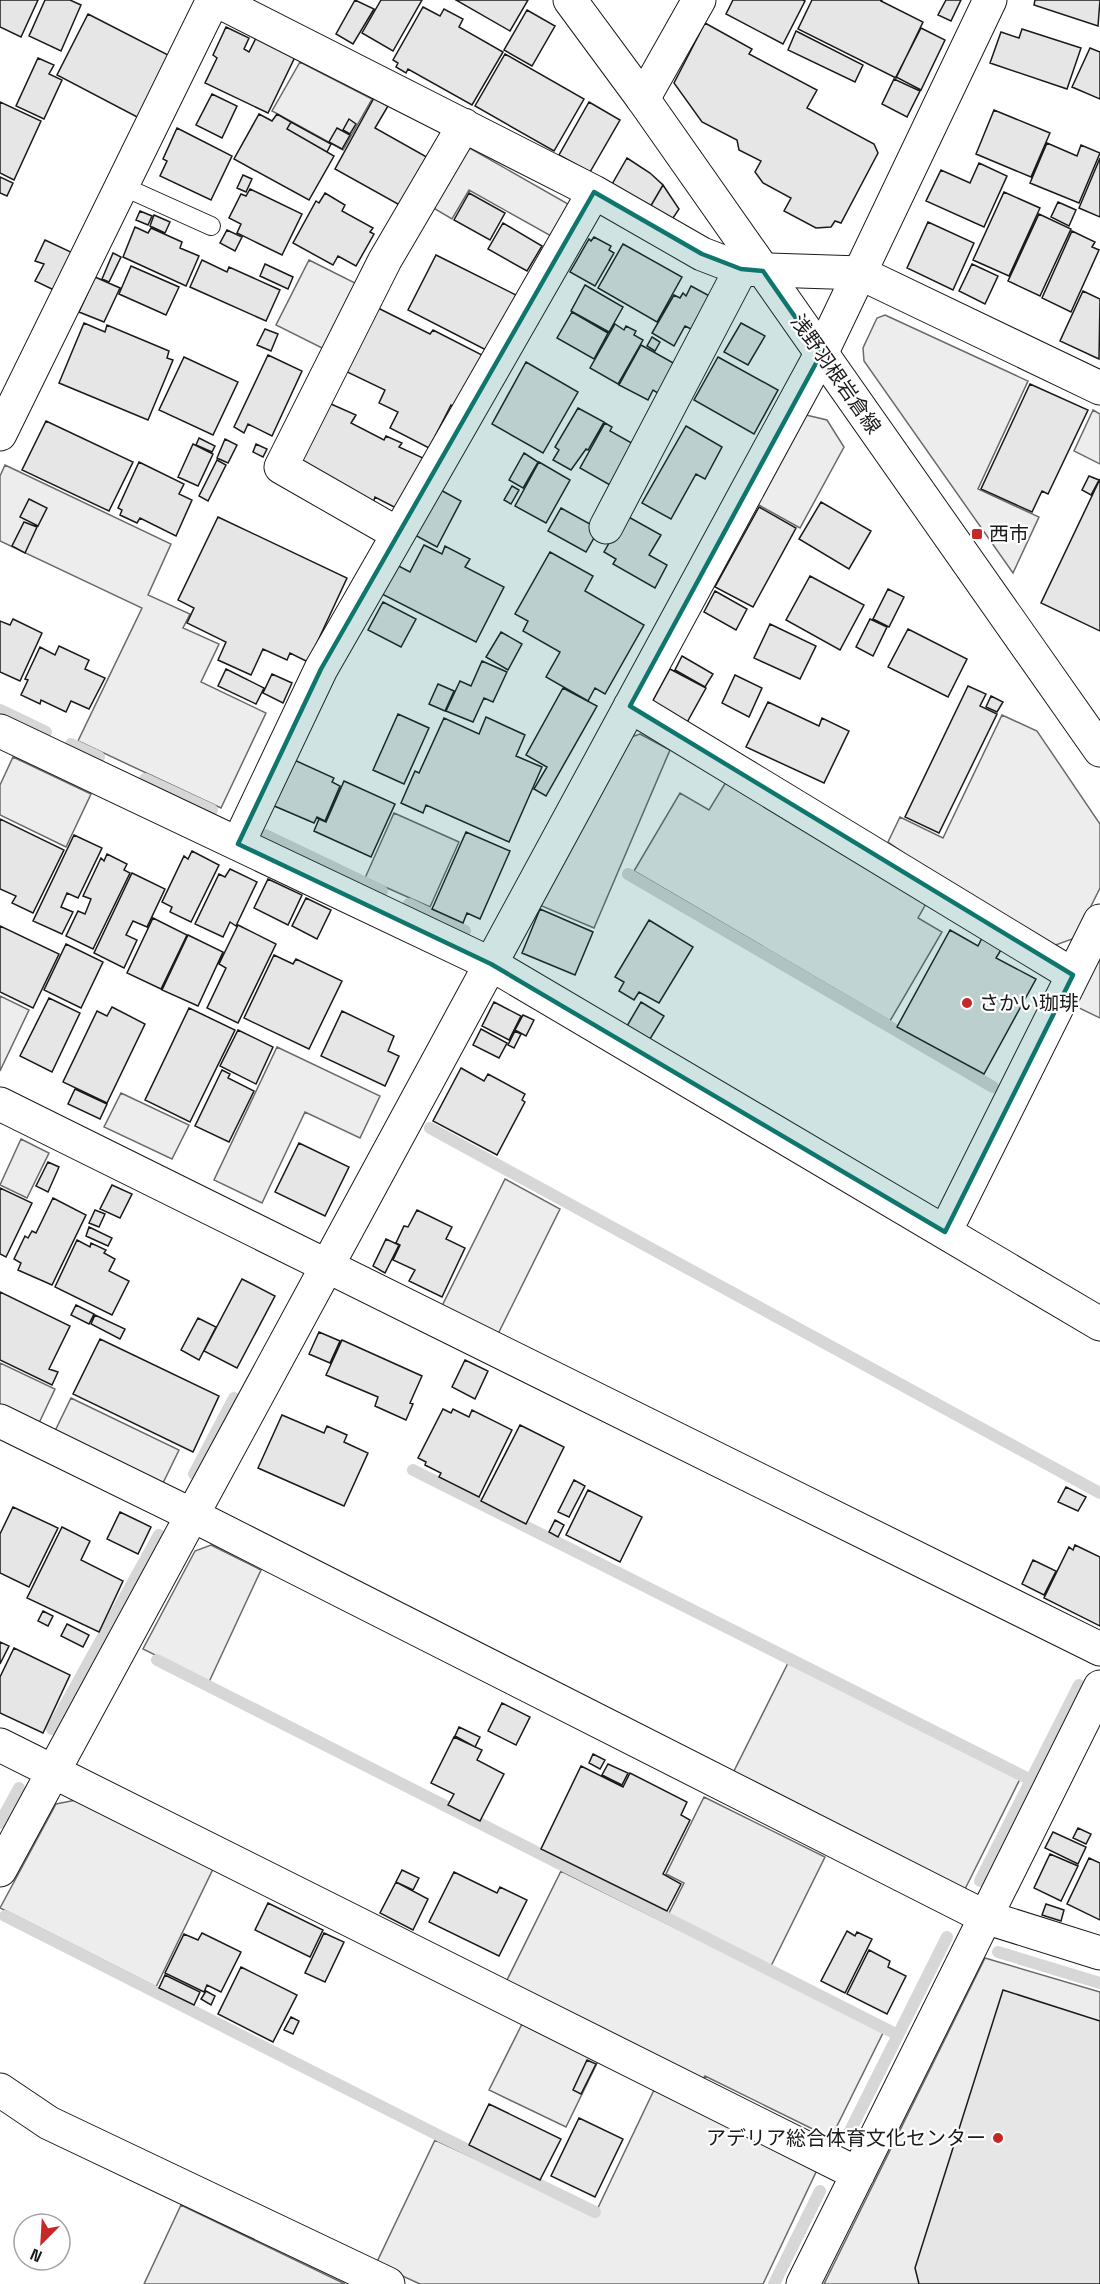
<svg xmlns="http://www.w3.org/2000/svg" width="1100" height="2284" viewBox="0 0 1100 2284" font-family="'Space Grotesk','Noto Sans JP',sans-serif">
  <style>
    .built { fill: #ededed; stroke: #6a6a6a; stroke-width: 1.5 }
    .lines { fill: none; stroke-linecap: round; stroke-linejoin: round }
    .stream { stroke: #d7d7d7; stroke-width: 12 }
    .building { fill: #e6e6e6; stroke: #1a1a1a; stroke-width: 1.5 }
    .service-casing { stroke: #1a1a1a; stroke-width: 20 }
    .minor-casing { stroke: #1a1a1a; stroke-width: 35 }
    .secondary-casing { stroke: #1a1a1a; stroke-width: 35 }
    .service { stroke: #fff; stroke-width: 18 }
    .minor { stroke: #fff; stroke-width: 33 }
    .secondary { stroke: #fff; stroke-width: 33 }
    .marked { fill: #0f766e; fill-opacity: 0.2; stroke: #0f766e; stroke-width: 4.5; stroke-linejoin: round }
    .poi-dot { fill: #c62828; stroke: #fff; stroke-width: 2 }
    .labels { text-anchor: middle; stroke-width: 4.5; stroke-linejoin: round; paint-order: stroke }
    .street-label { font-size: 20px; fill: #1a1a1a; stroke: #fff }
    .poi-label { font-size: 20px; fill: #1a1a1a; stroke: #fff; text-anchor: start }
  </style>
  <rect width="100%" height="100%" fill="#fff"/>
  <!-- built -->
  <path class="built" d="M300,62l72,37 -29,51 -71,-39z
    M459,142l109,62 -17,32 -82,-46 -17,29 -27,-16z
    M309,260l56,28 -33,65 -56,-28z
    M885,315l143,66 -50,108 61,28 -26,56 -149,-212 -1,-13 14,-30z
    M1093,410l7,4v50l-26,-13z
    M806,415l21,5 17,27 -44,81 -43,-24z
    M5,465l166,79 -23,51 42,19 -7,14 36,16 -18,38 65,31 -45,95 -143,-67 64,-133 -142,-67v-65z
    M1002,715l35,16 63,93v64l-25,50 -22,8 -126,-77 -39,-27 12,-25 43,21z
    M640,734l30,16 -76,178 -57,-24 91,-166z
    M13,757l78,37 -25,53 -66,-32v-30z
    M726,782l202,118 -10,18 24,14 -52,89 -256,-150 46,-78 29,17z
    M394,813l65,29 -29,65 -65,-29z
    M1100,952v66l-27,-13z
    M0,996l29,14 -29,61z
    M277,1047l103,49 -20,42 -55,-26 -43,91 -48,-23z
    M121,1093l68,32 -17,34 -68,-32z
    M21,1139l28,14 -22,45 -27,-13z
    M505,1179l55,30 -63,127 -56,-28z
    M0,1363l55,26 -16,34 -39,-18z
    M71,1398l108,52 -16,33 -108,-52z
    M211,1545l50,25 -52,112 -66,-33 52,-98z
    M788,1663l232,116 -55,110 -232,-116z
    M704,1797l121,60 -54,109 -103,-51 16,-32 -18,-9z
    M76,1800l138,67 -58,120 -156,-79 56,-104z
    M561,1871l323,160 -53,107 -126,-62 -3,4 -196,-98z
    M985,1958l115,34v292h-276z
    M522,2024l76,37 -32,66 -77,-37z
    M654,2090l163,80 -54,114h-343l-44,-20 59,-124 160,74z
    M181,2205l164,79h-201z"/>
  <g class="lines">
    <!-- stream -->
    <path class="stream" d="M0,710l46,22
      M71,744l28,13
      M145,779l67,31
      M265,835l117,56
      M628,874l365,213
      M409,904l56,27
      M430,1128l670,365
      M413,1470l618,310
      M194,1474l40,-76
      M157,1660l741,375
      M52,1729l107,-194
      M0,1823l19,-35
      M980,1881l99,-196
      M5,1916l433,219 157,77
      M998,1952l102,31
      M850,2131l97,-194
      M774,2284l46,-93"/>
  </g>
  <!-- building -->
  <path class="building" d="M0,0h38l-17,37 -21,-10z
    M45,0h25l11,5 -20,46 -32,-15z
    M355,0l19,9 -21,35 -17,-10z
    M381,0h41l-29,51 -31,-18z
    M456,0h72l-18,31z
    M733,0h70l2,1 -22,43 -57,-30z
    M812,0h70l-1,1 42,21 -27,56 -98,-49z
    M946,0h15l-10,21 -13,-6z
    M1035,0h65l-2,26 -64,-21z
    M423,7l17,9 4,-7 19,10 -4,8 44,25 -31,53 -64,-36 -2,4 -10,-6 2,-4 -5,-3z
    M527,10l28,16 -23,40 -28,-16z
    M88,14l82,42 -31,62 -82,-43z
    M705,23l47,26 -3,5 68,36 -10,18 67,36 4,9 -37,70 -6,-2 -4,6 -15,1 -32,-17 7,-13 -28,-15 -8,-11 6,-11 -22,-11 -2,-10 -35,-18 -28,-39z
    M226,27l23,11 -5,11 5,3 7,-14 39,19 -27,56 -63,-30 12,-25 -4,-3z
    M921,28l24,12 -24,50 -25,-13z
    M1022,29l59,19 -14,41 -77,-26 11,-31 18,6z
    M796,31l67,34 -8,17 -67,-32z
    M1090,48l10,4v47l-28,-12z
    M505,54l79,45 -30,52 -79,-45z
    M38,58l16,7 -5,9 13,6 -18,39 -28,-13z
    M894,79l26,12 -13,26 -25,-13z
    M212,94l25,12 -15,32 -26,-13z
    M374,98l14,8 -13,22 57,32 -27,48 -70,-39z
    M0,102l41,19 -27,59 -14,-7z
    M589,102l31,18 -30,52 -31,-17z
    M994,110l56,23 -19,44 -55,-23z
    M259,114l13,7 5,-7 14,8 -4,7 47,27 -25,44 -75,-41z
    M349,119l7,5 -6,10 -7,-4z
    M291,122l40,22 -4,8 -40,-23z
    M177,128l55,28 -21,44 -51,-24 7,-15 -4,-2z
    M337,128l13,7 -8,14 -13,-7z
    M1047,143l30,13 4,-11 19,8 -21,50 -49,-20z
    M627,158l23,15 13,12 -14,24 -38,-23z
    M1100,158v59l-21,-9z
    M979,163l28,13 -23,51 -58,-26 15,-31 29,13z
    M243,175l9,4 -6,13 -9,-4z
    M0,177l13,6 -6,13 -7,-3z
    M663,185l16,24 -8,12 -22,-12z
    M250,189l52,25 -20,41 -45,-22 4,-9 -12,-6 12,-24 5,2z
    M1004,192l36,16 -31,68 -36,-16z
    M325,193l20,12 -3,6 31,17 -3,4 4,2 -18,32 -18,-10 -5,9 -40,-22 23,-42 3,2z
    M469,193l36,20 -15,27 -36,-20z
    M1058,202l18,8 -7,16 -18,-9z
    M140,211l12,5 -4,9 -12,-5z
    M1039,214l32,15 -31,67 -32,-15z
    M154,215l16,7 -5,11 -15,-7z
    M928,222l46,21 -21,47 -46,-22z
    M503,223l39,23 -15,25 -39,-22z
    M135,227l13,6 3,-5 31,14 -2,6 19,8 -13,30 -63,-29z
    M227,230l15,7 -7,14 -15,-8z
    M1072,231l23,11 -3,5 7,3 -28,62 -29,-14z
    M594,237l17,9 -2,4 5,3 -19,33 -25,-14 19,-33 2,2z
    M45,240l28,13 -17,38 -21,-10 9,-17 -9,-3z
    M623,244l59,33 -25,45 -59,-34z
    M113,253l8,4 -12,25 -7,-3z
    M436,255l80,40 -28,56 -80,-41z
    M202,260l25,12 2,-5 51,23 -14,31 -76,-34z
    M265,264l28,13 -5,12 -28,-13z
    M972,264l26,12 -13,28 -26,-13z
    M131,266l48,21 -13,28 -47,-21z
    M95,277l25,11 -16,34 -25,-10z
    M585,285l38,22 -14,25 -38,-21z
    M691,286l26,14 -13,23 -7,-5 -6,11 -6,-3 -11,20 -22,-13 22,-38 6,3 3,-5 3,3z
    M1083,291l17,8 -1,60 -39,-18z
    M374,306l56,28 3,-4 49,25 -26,53 -5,-3 -22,43 -39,-20 8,-16 -19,-9 6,-13 -42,-20z
    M572,312l36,21 -14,26 -37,-21z
    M84,323l21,9 2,-7 62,26 -2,7 6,2 -25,60 -89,-37z
    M741,323l24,13 -17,29 -24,-13z
    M615,324l9,6 2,-4 10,5 -2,4 9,5 -25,44 -28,-16z
    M265,329l13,5 -7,17 -14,-6z
    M652,337l8,5 -5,9 -8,-5z
    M641,345l36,20 -16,30 -8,-5 -5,10 -29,-15z
    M268,355l34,16 -30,65 -24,-12 -4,9 -10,-6z
    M184,357l54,25 -25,53 -54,-25z
    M718,357l60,33 -24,44 -60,-34z
    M526,362l52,30 -35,61 -51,-29z
    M1030,384l58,26 -40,84 -6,-3 -10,21 -51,-23z
    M331,404l25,11 -5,8 33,17 2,-4 16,7 -3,4 24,11 -25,51 -23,-12 -2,6 -82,-46z
    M578,408l26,14 -16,28 -2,-1 -15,21 -18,-10 6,-10 -4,-3z
    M46,421l87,41 -24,49 -87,-41z
    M605,423l7,4 -2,4 27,15 -27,39 -30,-17z
    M686,426l36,21 -17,32 -9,-5 -25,45 -29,-16z
    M199,438l16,8 -3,6 -16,-7z
    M225,439l12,6 -9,18 -11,-5z
    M193,444l20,10 -15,32 -20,-9z
    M256,444l11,5 -4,8 -10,-5z
    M524,453l14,9 -15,26 -14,-8z
    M217,460l9,5 -18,36 -9,-5z
    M139,462l45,22 -5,10 13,6 -16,36 -36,-18 -3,5 -17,-8 2,-5 -4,-2z
    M539,462l31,18 -24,43 -31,-17z
    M1089,476l10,4 -8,15 -9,-5z
    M1100,479v152l-59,-28z
    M512,486l7,4 -8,14 -7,-4z
    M437,488l24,13 -24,46 -24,-13z
    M29,499l18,9 -9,18 -18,-9z
    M821,502l50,29 -22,38 -50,-30z
    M759,507l37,21 -43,79 -38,-20z
    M561,508l38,21 -13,23 -38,-21z
    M625,515l36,20 -12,20 18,10 -12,23 -42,-24 3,-5 -12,-7z
    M218,517l129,61 -39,84 -18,-9 -3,7 -24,-11 -12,26 -33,-15 8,-18 -39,-19 7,-15 -16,-8z
    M24,522l13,5 -12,26 -13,-7z
    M424,545l18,9 3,-8 25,13 -5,8 39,20 -28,55 -98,-50 15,-29 17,9z
    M550,552l43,24 -8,15 59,34 -39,69 -10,-6 -7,13 -42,-24 14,-25 -37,-21 5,-10 -13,-7z
    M810,576l54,29 -24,45 -54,-30z
    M888,589l16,8 -15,30 -16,-8z
    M715,591l32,18 -11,21 -32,-18z
    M383,602l33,17 -15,28 -33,-17z
    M13,619l29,14 -22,48 -20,-9v-51l10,4z
    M870,619l17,8 -14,29 -17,-9z
    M770,624l46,22 -16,33 -46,-21z
    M908,629l59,30 -19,38 -60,-30z
    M501,632l21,12 -14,26 -22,-13z
    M59,646l30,14 -4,9 20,9 -16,31 -18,-8 -5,11 -25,-12 -1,4 -19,-9 7,-15 -3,-1 15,-32 15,8z
    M682,656l31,18 -8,13 -30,-17z
    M482,661l25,11 -14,30 -9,-4 -11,24 -27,-11 14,-30 11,5z
    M226,669l38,19 -8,16 -38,-18z
    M670,669l36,19 -21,38 -35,-20z
    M272,674l20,9 -9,20 -20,-10z
    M735,675l27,13 -13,29 -27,-14z
    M438,684l16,7 -9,20 -16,-7z
    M968,686l18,8 -6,12 17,8 -58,119 -34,-16z
    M563,688l34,18 -51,90 -12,-7 13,-22 -21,-12z
    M991,696l12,6 -6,10 -11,-5z
    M768,702l51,24 3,-8 27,13 -25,52 -78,-36z
    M398,714l31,14 -25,56 -31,-14z
    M486,717l39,18 -9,21 26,11 -33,75 -83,-37 -3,8 -22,-10 14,-32 4,2 25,-55 35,16z
    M292,759l42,19 -2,4 8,4 -15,35 -8,-4 -3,6 -42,-18z
    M344,781l51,23 -24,53 -57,-26 5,-12 7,3z
    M0,819l64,31 -31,63 -21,-10 4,-7 -16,-7z
    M466,832l44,19 -30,68 -13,-6 -4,10 -31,-14z
    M74,835l28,13 -24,50 -11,-5 -6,14 12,5 -11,22 -29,-13z
    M192,851l27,14 -28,57 -21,-10 2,-5 -10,-5 22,-46 4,3z
    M107,854l20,10 -3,6 6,3 -37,76 -27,-13 12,-25 7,3 6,-15 -8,-3 18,-38 3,3z
    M230,869l27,13 -21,44 -6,-4 -7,15 -28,-13 24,-50 6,3z
    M132,873l33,16 -18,38 -14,-6 -7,14 11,5 -13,28 -30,-15z
    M268,879l34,16 -14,30 -34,-17z
    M306,898l25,12 -14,29 -25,-13z
    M540,909l53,23 -18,43 -53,-22z
    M153,918l34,17 -26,54 -34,-16z
    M649,920l44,27 -34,56 -20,-11 -5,8 -15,-9 5,-9 -9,-5z
    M238,925l38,19 -38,79 -31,-15 19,-40 -7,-4z
    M0,926l59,28 -26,54 -33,-16z
    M950,930l28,16 6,-12 20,11 -8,13 40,21 -52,95 -87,-47z
    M188,935l35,17 -25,54 -36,-16z
    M66,944l37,18 -22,46 -37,-18z
    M274,955l19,9 3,-5 46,22 -33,68 -65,-31z
    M49,998l31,15 -28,59 -32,-16z
    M494,1002l27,14 -12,24 -27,-14z
    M641,1002l23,14 -14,23 -23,-13z
    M112,1007l33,17 -38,79 -44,-21 34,-71 10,5z
    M189,1008l46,22 -45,92 -45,-22z
    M342,1011l52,25 -6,15 11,5 -14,30 -64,-30z
    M523,1015l11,5 -8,16 -11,-6z
    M481,1029l26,14 -8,15 -26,-13z
    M238,1030l35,17 -17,37 -36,-18z
    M515,1031l6,3 -7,14 -6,-3z
    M461,1068l23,13 4,-7 37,20 -3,6 3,2 -28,53 -64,-34z
    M222,1070l8,4 -2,4 26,13 -25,51 -34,-16z
    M75,1089l32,15 -7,15 -32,-15z
    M299,1143l50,24 -24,49 -50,-24z
    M48,1162l11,5 -11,25 -12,-6z
    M112,1185l20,9 -12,24 -20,-9z
    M0,1188l32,15 -26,54 -6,-3z
    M53,1198l33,17 -34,70 -34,-15 3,-7 -7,-4 11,-23 3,2 4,-7 4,2z
    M95,1210l10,4 -6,13 -10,-4z
    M417,1210l35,17 -6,12 19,9 -23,49 -33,-16 6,-11 -22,-10 7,-15 -4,-2 8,-17 4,1z
    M89,1227l23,11 -4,8 -22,-10z
    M386,1239l13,6 -14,28 -12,-7z
    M77,1240l13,7 1,-4 15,7 -2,3 11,6 -6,12 20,10 -17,34 -57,-28z
    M242,1279l33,17 -38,72 -33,-17z
    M0,1292l70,34 -21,43 9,3 -6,13 -52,-25z
    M76,1305l18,9 -5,10 -18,-9z
    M95,1315l30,14 -5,10 -29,-15z
    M198,1318l18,9 -17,33 -18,-10z
    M319,1332l21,9 -10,22 -21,-9z
    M100,1339l119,57 -26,56 -120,-58z
    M342,1340l80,36 -12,27 3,1 -7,16 -31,-14 3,-9 -52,-22z
    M465,1360l23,11 -13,28 -23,-12z
    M443,1409l8,4 2,-4 16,8 3,-7 40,20 -33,67 -40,-20 2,-4 -16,-8 1,-3 -8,-4z
    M282,1415l42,18 3,-7 20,9 -3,7 24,11 -24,53 -86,-38z
    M520,1425l44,22 -38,77 -45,-23z
    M574,1480l11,6 -16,31 -11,-5z
    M1066,1487l20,10 -8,14 -20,-9z
    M588,1490l54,27 -22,45 -54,-27z
    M13,1507l45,21 -29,59 -29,-14v-39z
    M120,1512l31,15 -13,27 -31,-15z
    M555,1520l9,5 -6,12 -9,-5z
    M62,1527l28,14 -9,19 42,21 -24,51 -72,-34z
    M1075,1545l25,12v69l-56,-28 25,-51 4,3z
    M1033,1560l23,11 -12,24 -22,-11z
    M43,1611l10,5 -5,10 -10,-5z
    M67,1624l22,11 -6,12 -22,-11z
    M0,1642l9,4 -9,18z
    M14,1648l56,27 -27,58 -43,-20v-36z
    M502,1703l28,14 -14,28 -28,-14z
    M459,1727l21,10 -5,10 -20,-11z
    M454,1737l28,13 -5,10 27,14 -24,47 -32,-16 6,-11 -23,-11z
    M593,1754l12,6 -5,9 -11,-6z
    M608,1764l20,9 -6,12 -20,-10z
    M581,1766l42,21 7,-14 57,29 -6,13 9,5 -27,54 18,10 -14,27 -126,-62z
    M1078,1828l13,6 -5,10 -13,-6z
    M1053,1832l33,15 -8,17 -33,-16z
    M1050,1854l28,12 -17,35 -27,-13z
    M1089,1858l11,5v57l-33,-16z
    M402,1870l17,8 -6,12 -17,-8z
    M454,1872l43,21 3,-6 27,13 -28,56 -70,-34z
    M396,1882l32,17 -15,31 -33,-17z
    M268,1903l55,27 -13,27 -55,-27z
    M1046,1904l18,6 -3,11 -19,-6z
    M847,1931l8,5 2,-4 15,7 -27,54 -24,-12z
    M202,1933l39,19 -20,40 -14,-7 -3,7 -39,-19 19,-39 14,6z
    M324,1933l20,9 -19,40 -20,-9z
    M869,1950l21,11 -2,6 18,9 -19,38 -40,-20z
    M241,1967l56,28 -24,47 -55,-28z
    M165,1975l35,17 -6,13 -35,-17z
    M1003,1990l97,31v263h-181l-4,-16z
    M206,1991l9,5 -4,9 -10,-6z
    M291,2017l8,4 -6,13 -9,-4z
    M587,2060l9,4 -15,30 -8,-4z
    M489,2104l72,35 -21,41 -71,-35z
    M579,2118l44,21 -28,58 -44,-21z"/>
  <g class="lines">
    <defs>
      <path id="service" d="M122,186l89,40"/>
      <path id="minor" d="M216,0l378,192 108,62 39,15 119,4 240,115
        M643,99l56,-99
        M0,434l213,-434
        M606,527l135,-258
        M398,534l-117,-67 104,-207 79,-135
        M630,706l443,269
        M0,731l491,233 609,360
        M238,844l83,-175 273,-477
        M0,1104l1100,545
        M945,1232l155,-311
        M0,1421l192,94 793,402 115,36
        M0,1745l858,429
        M0,1870l821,-1516 169,-354
        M0,2090l49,33 339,161
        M803,2284l297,-597"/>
      <path id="secondary" d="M570,0l73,99 457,651"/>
    </defs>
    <!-- service casing -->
    <use href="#service" class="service-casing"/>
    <!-- minor casing -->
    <use href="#minor" class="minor-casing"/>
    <!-- secondary casing -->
    <use href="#secondary" class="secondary-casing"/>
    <!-- service -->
    <use href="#service" class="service"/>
    <!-- minor -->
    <use href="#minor" class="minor"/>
    <!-- secondary -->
    <use href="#secondary" class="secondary"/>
  </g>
  <!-- marked area -->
  <path class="marked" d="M594,192l108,62 39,15 22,2 58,83 -191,352 443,269 -128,257 -454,-268 -253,-120 83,-175z"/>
  <!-- markers -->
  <g class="poi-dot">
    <rect x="971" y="528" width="12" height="12" rx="3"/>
    <circle cx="967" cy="1003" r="6"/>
    <circle cx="998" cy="2138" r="6"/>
  </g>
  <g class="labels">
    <!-- street labels -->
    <g class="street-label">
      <text transform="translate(836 374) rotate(55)" y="7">浅野羽根岩倉線</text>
    </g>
    <!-- poi labels -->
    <g class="poi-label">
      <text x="989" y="541">西市</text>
      <text x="979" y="1010">さかい珈琲</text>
      <text x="986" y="2145" text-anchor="end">アデリア総合体育文化センター</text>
    </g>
  </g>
  <!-- north arrow -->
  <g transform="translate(42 2242) rotate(204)"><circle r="28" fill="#ffffff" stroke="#a3a3a3" stroke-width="1.5"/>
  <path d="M0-4.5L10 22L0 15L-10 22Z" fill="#c62828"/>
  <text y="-9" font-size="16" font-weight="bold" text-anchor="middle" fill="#1a1a1a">N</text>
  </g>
</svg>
